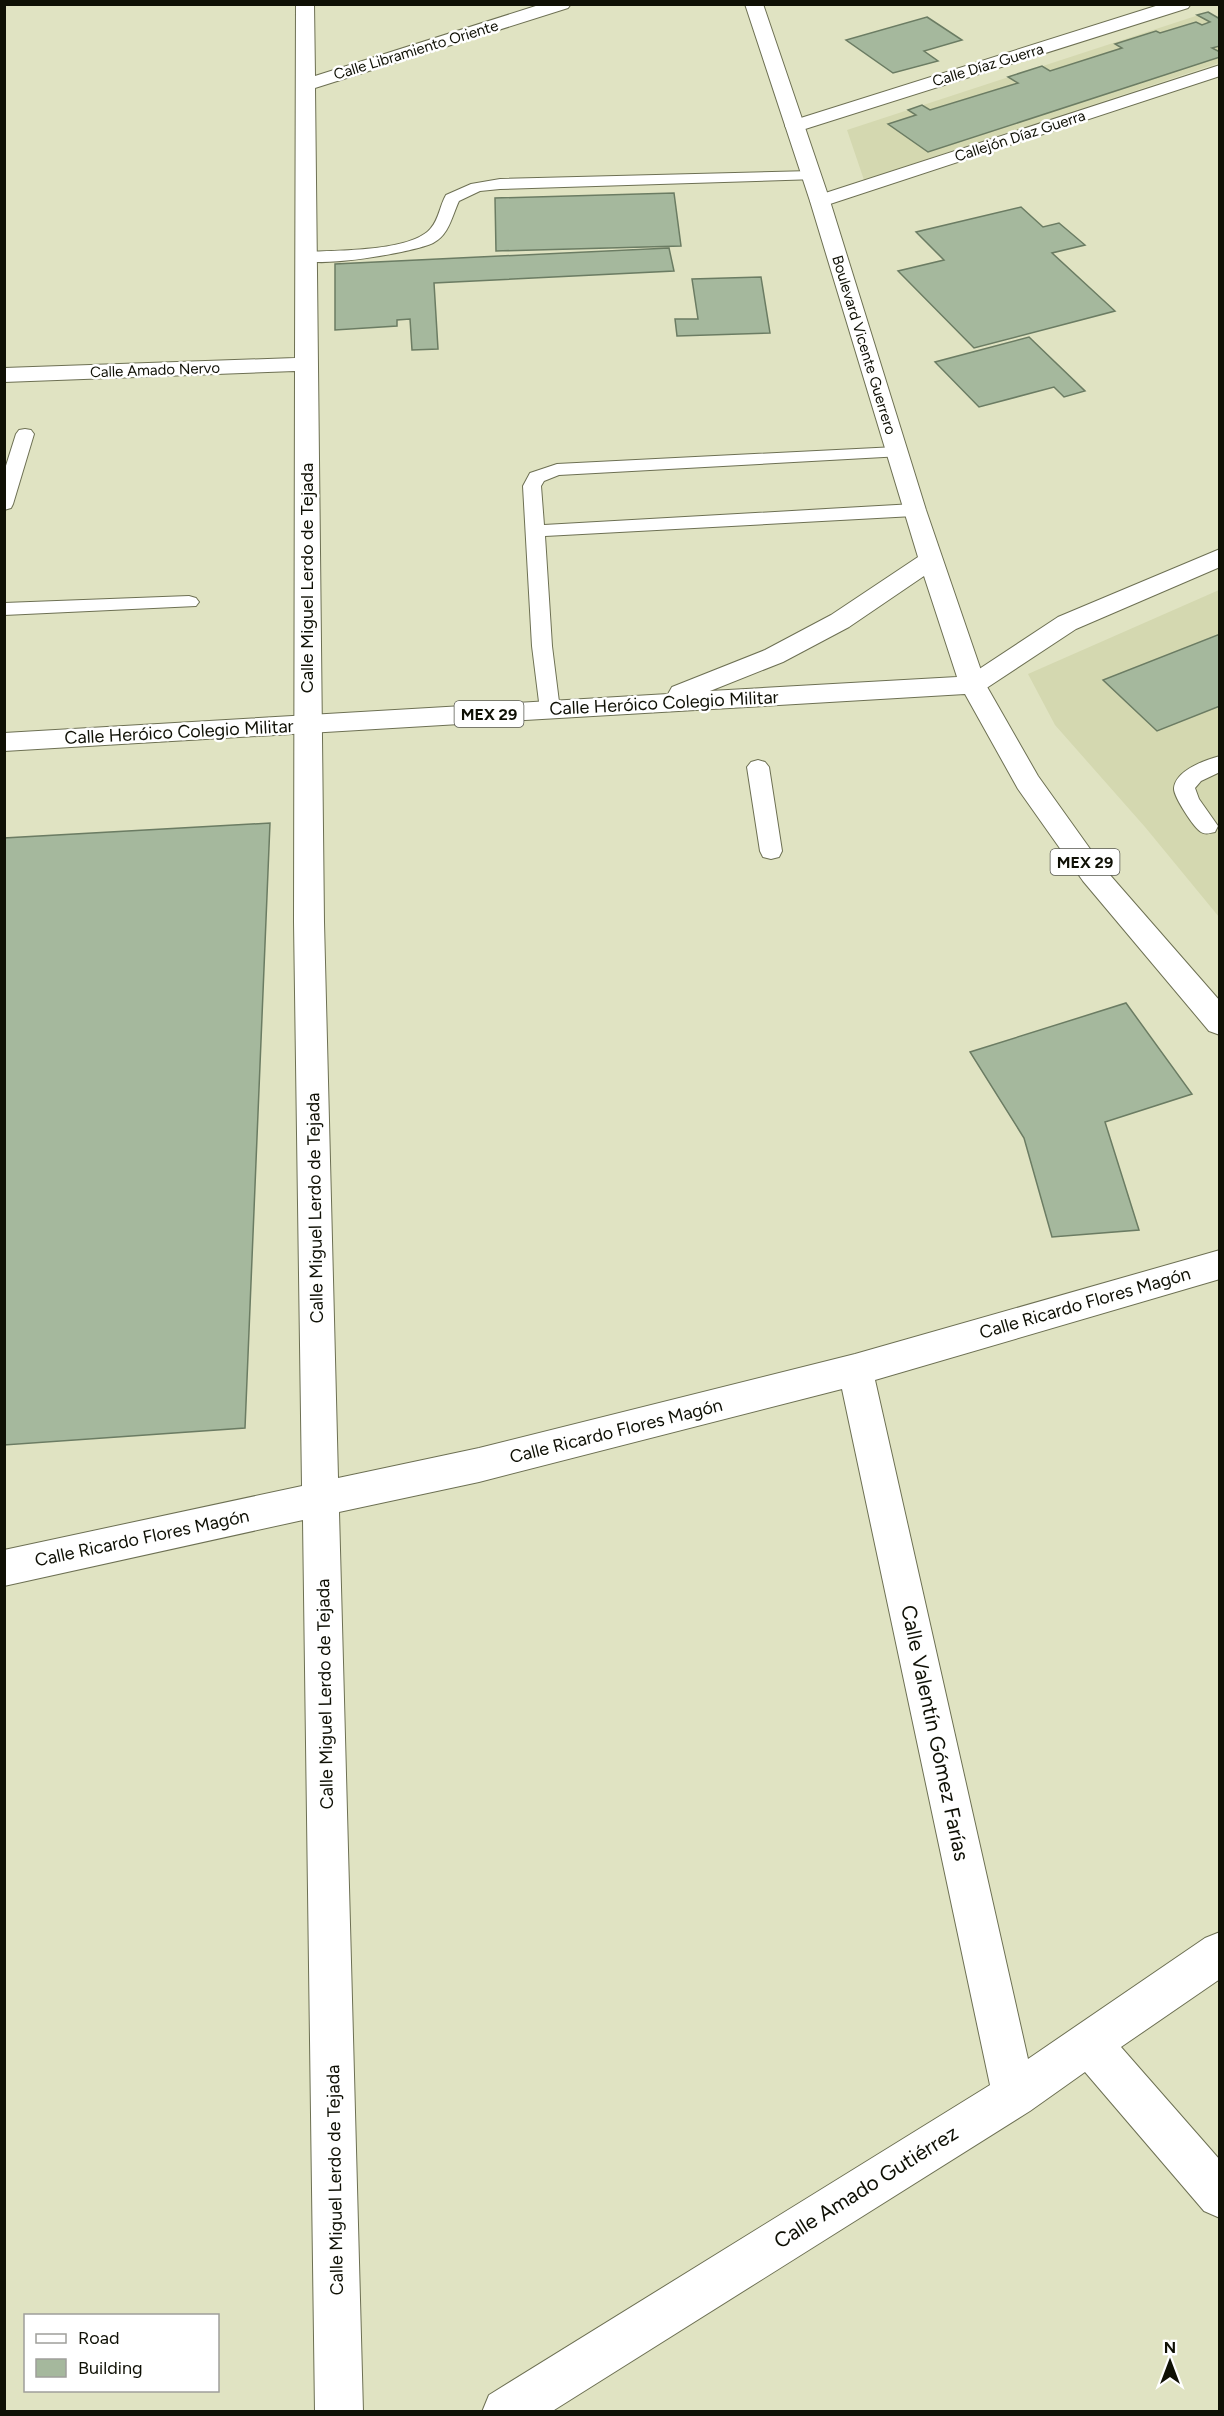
<svg xmlns="http://www.w3.org/2000/svg" width="1224" height="2416" viewBox="0 0 1224 2416" font-family="Figtree,sans-serif">
  <style>
    .built { fill: #d4d8b0 }
    .building { fill: #a5b89d; stroke: #6b7c63; stroke-width: 1.5 }
    .lines { fill: none; stroke-linecap: round; stroke-linejoin: round }
    .lane-casing { stroke: #6d7053; stroke-width: 2 }
    .street-casing { stroke: #6d7053; stroke-width: 2 }
    .primary-casing { stroke: #6d7053; stroke-width: 2 }
    .lane { fill: #fff; fill-rule: evenodd }
    .street { fill: #fff; fill-rule: evenodd }
    .primary { fill: #fff; fill-rule: evenodd }
    .labels { text-anchor: middle; stroke-width: 5; stroke-linejoin: round; paint-order: stroke }
    .far-street-label { font-size: 15px; fill: #0f1005; stroke: #fff }
    .shield { fill: #fff; stroke: #575850; stroke-width: 1.5 }
    .shield-label { font-size: 16px; font-weight: bold; fill: #0f1005 }
    .street-label { font-size: 18px; fill: #0f1005; stroke: #fff }
    .near-street-label { font-size: 21px; fill: #0f1005; stroke: #fff }
  </style>
  <rect width="100%" height="100%" fill="#e0e3c2"/>
  <!-- built -->
  <path class="built" d="M1208,12l11,7v44l-355,117 -17,-50z
    M1219,590v327l-74,-90 -90,-102 -27,-51z"/>
  <!-- building -->
  <path class="building" d="M1208,12l12,7v27l-8,2 8,4v5l-292,95 -40,-28 28,-9 -8,-5 14,-5 8,5 88,-27 -10,-6 34,-11 8,5 72,-23 -7,-4 41,-13 4,2 36,-11 6,3 8,-3 -13,-7z
    M927,17l35,23 -38,11 14,10 -45,12 -47,-33z
    M674,193l7,53 -185,5 -1,-53z
    M1021,207l22,20 16,-4 26,22 -33,8 63,58 -141,37 -76,-77 46,-11 -28,-28z
    M669,248l5,23 -240,12 4,66 -26,1 -2,-31 -13,1v6l-62,4v-66z
    M761,277l9,56 -93,3 -2,-17h23l-6,-40z
    M1029,337l56,54 -21,6 -10,-10 -75,20 -44,-45z
    M1220,634v72l-63,25 -54,-51z
    M270,823l-25,605 -241,17v-607z
    M1126,1003l66,91 -87,28 34,108 -87,7 -28,-99 -54,-86z"/>
  <g class="lines">
    <defs>
      <path id="lane" d="M812,171l8,5 -3,3 -317,10 -20,2 -21,10c-7,15 -10,34 -26,42 -18,9 -124,28 -135,14l8,-5c30,-2 106,0 125,-24 8,-9 9,-23 15,-33l25,-11 29,-5z
        M25,429l6,1 3,4 -21,70 -2,4 -7,2v-38l12,-38 3,-4z
        M896,447l6,1 3,4 -3,4 -343,19 -15,6 -3,5 3,39 370,-21 7,2 2,4 -2,4 -7,2 -369,20 7,110 8,64 -3,5 -7,2 -7,-2 -3,-5 -8,-64 -9,-160 7,-13 27,-9z
        M189,596l7,2 3,4 -3,4 -192,9v-12z
        M1220,756v16l-19,9 -6,7 4,11 19,27 -3,6c-5,1 -9,3 -14,0 -7,-4 -28,-36 -27,-44 2,-18 31,-28 46,-32z
        M758,760l7,2 4,5 13,84 -3,6 -8,2 -8,-2 -3,-6 -13,-84 4,-5z"/>
      <path id="street" d="M296,4h18l1,72 227,-72h29l-3,4 -253,80 9,834 14,556 141,-30 376,-94 365,-104v29l-345,101 153,679 177,-121 15,-6v47l-99,68 99,113v58l-16,-7 -119,-139 -55,39 -479,301h-69l7,-17 501,-310 -148,-696 -363,93 -140,30 24,900h-48l-12,-892 -299,66v-36l298,-64 -8,-564 1,-551 -291,11v-14l291,-10z
        M1162,4h29l-3,4 -386,122h-14l-3,-4 3,-4z
        M1220,65v11l-393,129h-14l-3,-4 3,-4z
        M1220,549v18l-144,62 -94,62 -9,3 -9,-3 -4,-6 4,-6 94,-62z"/>
      <path id="primary" d="M745,4h18l67,197 96,309 60,175 52,91 65,91 117,134v34l-11,-4 -126,-150 -65,-92 -53,-95 -961,57v-18l664,-39 4,-7 93,-37 66,-35 87,-58 -108,-356zM924,576l33,101 -247,14 73,-29 66,-35z"/>
    </defs>
    <!-- lane casing -->
    <use href="#lane" class="lane-casing"/>
    <!-- street casing -->
    <use href="#street" class="street-casing"/>
    <!-- primary casing -->
    <use href="#primary" class="primary-casing"/>
    <!-- lane -->
    <use href="#lane" class="lane"/>
    <!-- street -->
    <use href="#street" class="street"/>
    <!-- primary -->
    <use href="#primary" class="primary"/>
  </g>
  <g class="labels">
    <!-- far-street labels -->
    <g class="far-street-label">
      <text transform="translate(416 50) rotate(-17)" y="5">Calle Libramiento Oriente</text>
      <text transform="translate(988 65) rotate(-17)" y="5">Calle Díaz Guerra</text>
      <text transform="translate(1020 136) rotate(-18)" y="5">Callejón Díaz Guerra</text>
      <text transform="translate(864 345) rotate(73)" y="5">Boulevard Vicente Guerrero</text>
      <text transform="translate(155 370) rotate(-2)" y="5">Calle Amado Nervo</text>
    </g>
    <!-- shield labels -->
    <g class="shield">
      <rect x="454.5" y="701" width="69" height="26" rx="4.5"/>
      <rect x="1050.5" y="849" width="69" height="26" rx="4.5"/>
    </g>
    <g class="shield-label">
      <text x="489" y="720">MEX 29</text>
      <text x="1085" y="868">MEX 29</text>
    </g>
    <!-- street labels -->
    <g class="street-label">
      <text transform="translate(307 578) rotate(-90)" y="6">Calle Miguel Lerdo de Tejada</text>
      <text transform="translate(664 703) rotate(-3)" y="6">Calle Heróico Colegio Militar</text>
      <text transform="translate(179 732) rotate(-3)" y="6">Calle Heróico Colegio Militar</text>
      <text transform="translate(315 1208) rotate(-91)" y="6">Calle Miguel Lerdo de Tejada</text>
      <text transform="translate(1085 1303) rotate(-16)" y="6">Calle Ricardo Flores Magón</text>
      <text transform="translate(616 1431) rotate(-14)" y="6">Calle Ricardo Flores Magón</text>
      <text transform="translate(142 1538) rotate(-12)" y="6">Calle Ricardo Flores Magón</text>
      <text transform="translate(325 1694) rotate(-91)" y="6">Calle Miguel Lerdo de Tejada</text>
      <text transform="translate(335 2180) rotate(-91)" y="6">Calle Miguel Lerdo de Tejada</text>
    </g>
    <!-- near-street labels -->
    <g class="near-street-label">
      <text transform="translate(935 1733) rotate(78)" y="7">Calle Valentín Gómez Farías</text>
      <text transform="translate(866 2187) rotate(-32)" y="7">Calle Amado Gutiérrez</text>
    </g>
  </g>
  <!-- border -->
  <rect width="1224" height="2416" fill="none" stroke="#0f1005" stroke-width="12"/>
  <!-- legend -->
  <rect x="24" y="2314" width="195" height="78" fill="#ffffff" stroke="#9f9f9b" stroke-width="1.5"/>
  <rect x="36" y="2334" width="30" height="9" fill="#ffffff" stroke="#9f9f9b" stroke-width="1.5"/>
  <text x="78" y="2344" font-size="18" fill="#0f1005">Road</text>
  <rect x="36" y="2359" width="30" height="18" fill="#a5b89d" stroke="#9f9f9b" stroke-width="1.5"/>
  <text x="78" y="2374" font-size="18" fill="#0f1005">Building</text>
  <!-- north arrow -->
  <g transform="translate(1170 2362)" stroke="#ffffff" stroke-width="4.5" paint-order="stroke">
  <path d="M0-4.5L10 22L0 15L-10 22Z" fill="#0f1005"/>
  <text y="-9" font-size="16" font-weight="bold" text-anchor="middle" fill="#0f1005">N</text>
  </g>
</svg>
